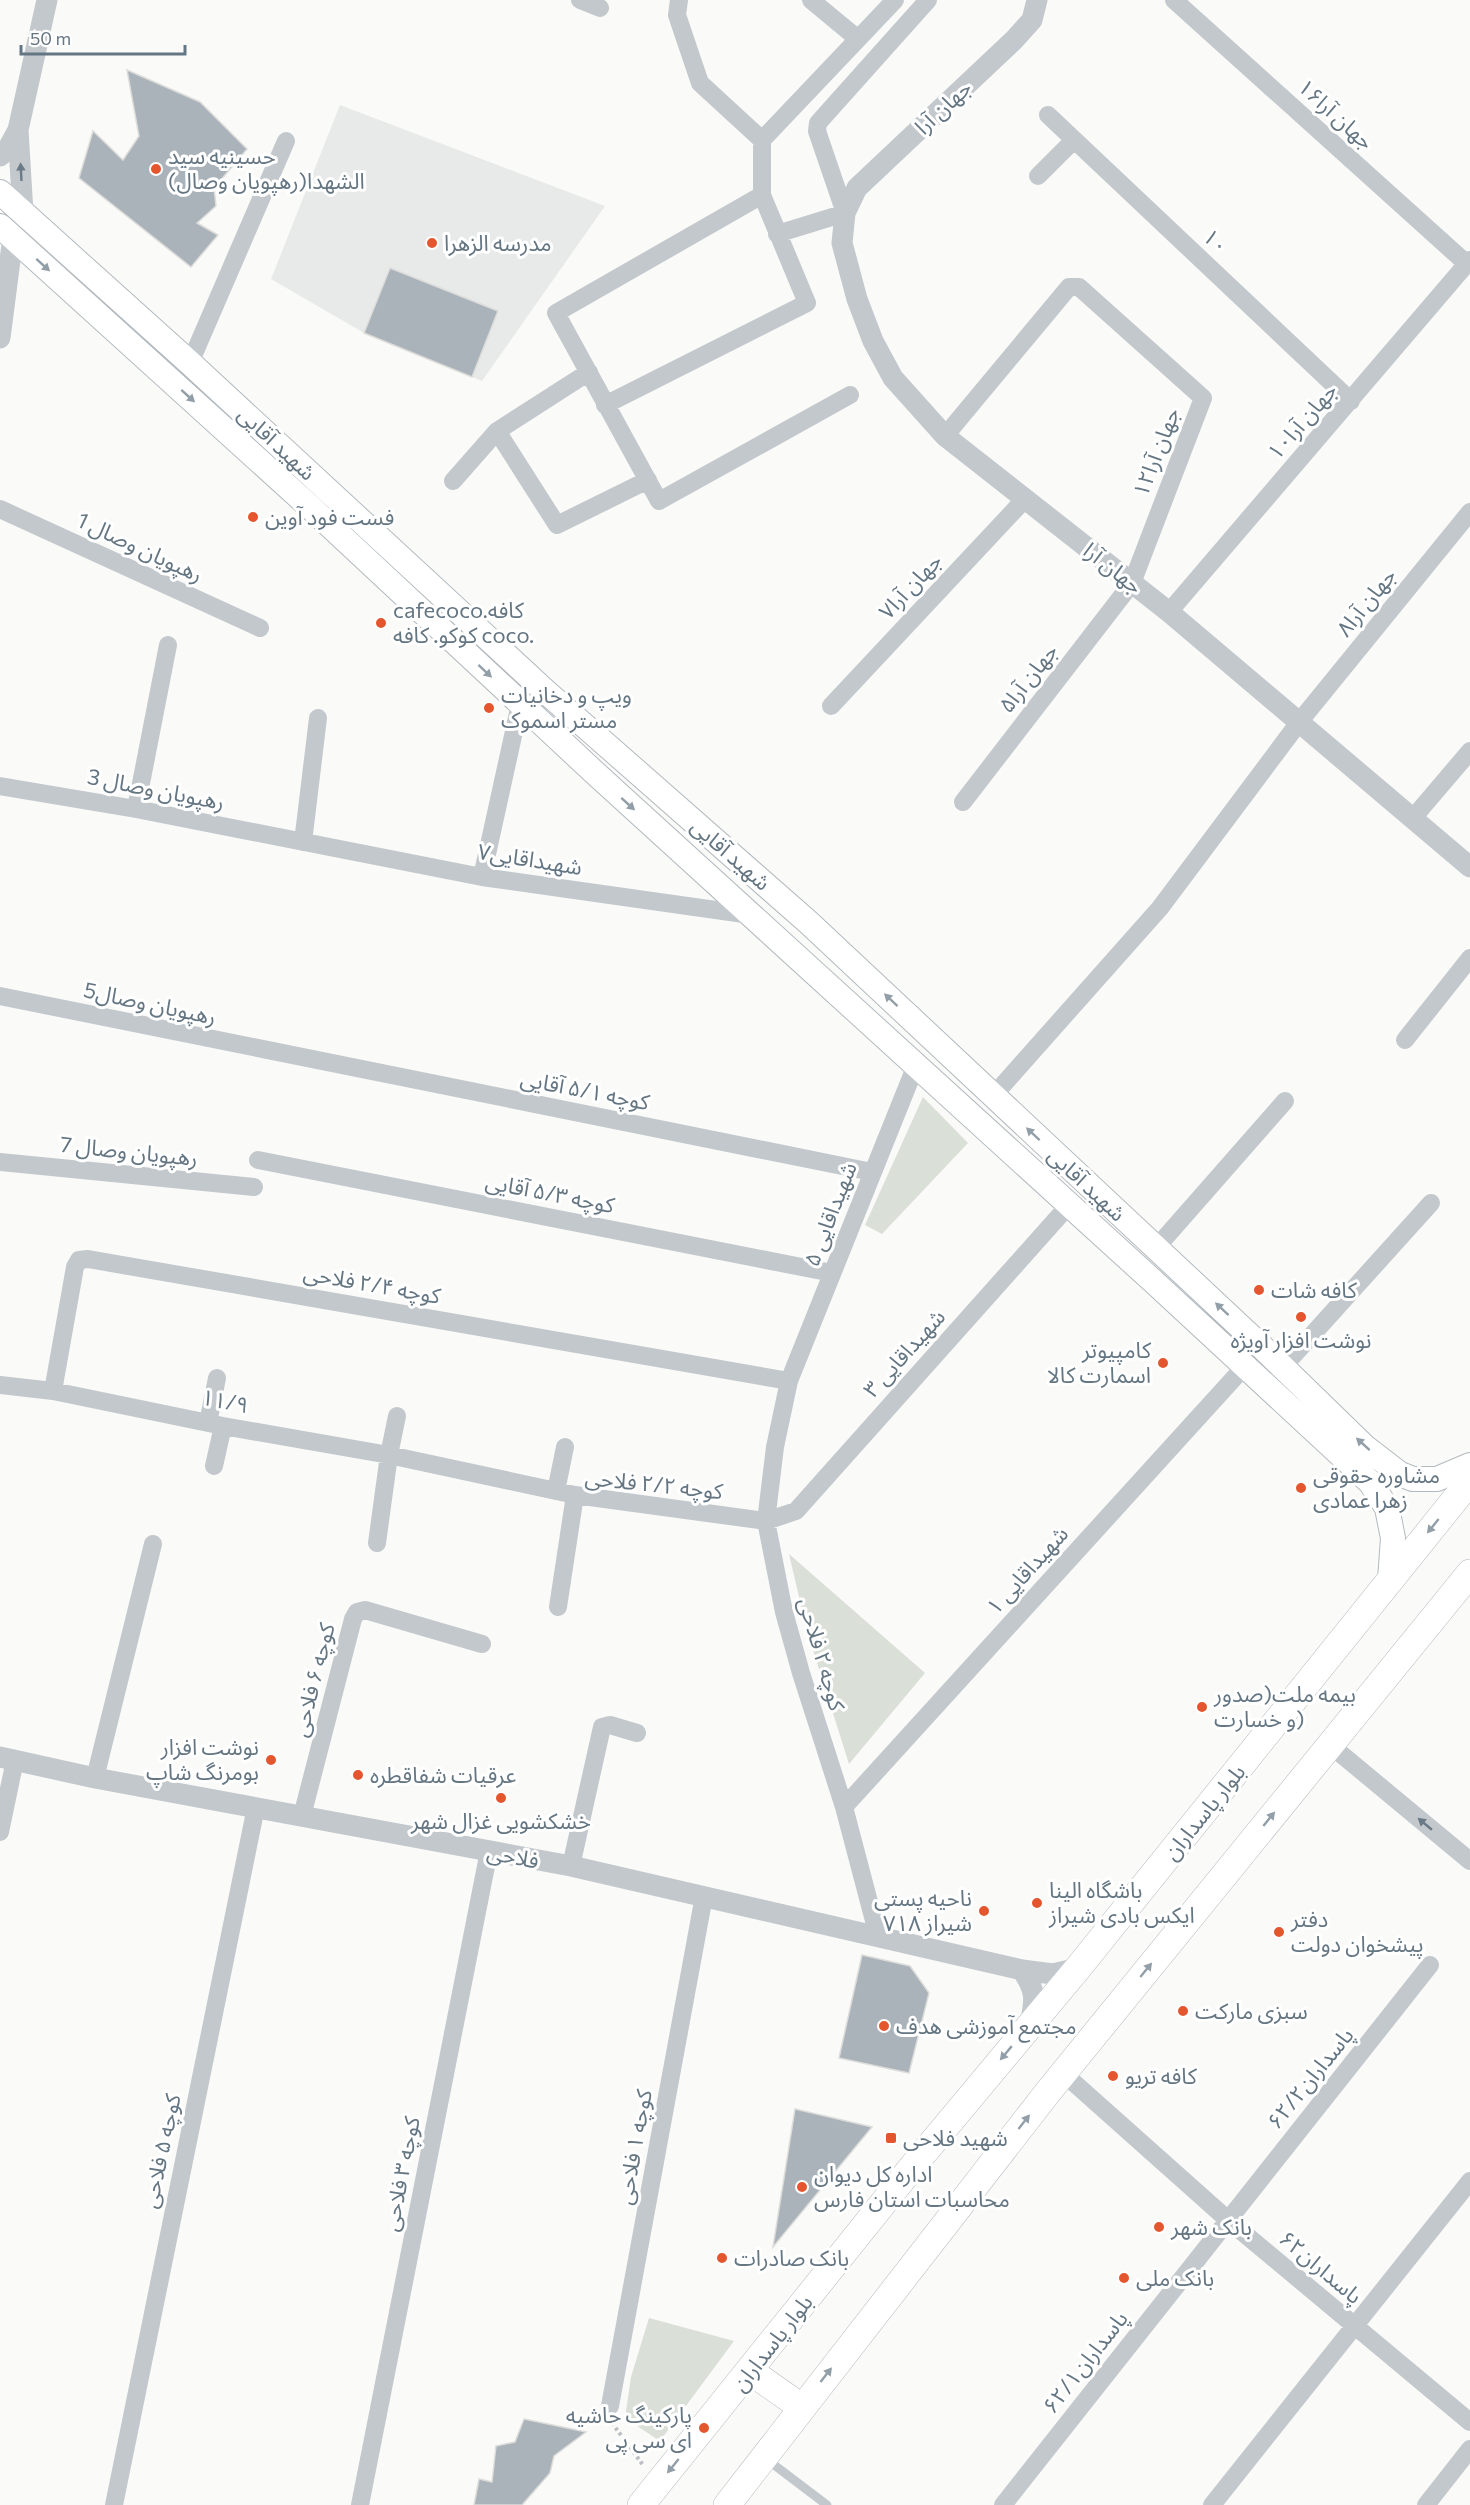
<svg xmlns="http://www.w3.org/2000/svg" width="1470" height="2505" viewBox="0 0 1470 2505" font-family="Commissioner,'Noto Sans Arabic',sans-serif">
  <style>
    .built { fill: #e8e9e9 }
    .green { fill: #dadfd7 }
    .building { fill: #aab3b9; stroke: #dcdcda; stroke-width: 1.5 }
    .lines { fill: none; stroke-linecap: round; stroke-linejoin: round }
    .secondary-casing { stroke: #b3babf; stroke-width: 26 }
    .primary-casing { stroke: #b5babe; stroke-width: 28 }
    .path { stroke: #bbbfc2; stroke-width: 4; stroke-dasharray: 3 3; stroke-linecap: butt }
    .service { stroke: #c3c8cc; stroke-width: 9 }
    .minor { stroke: #c3c8cc; stroke-width: 18 }
    .tertiary { stroke: #c3c8cc; stroke-width: 21 }
    .secondary { stroke: #fff; stroke-width: 24 }
    .primary { stroke: #fff; stroke-width: 27 }
    .oneway { fill: #6a7a87 }
    .oneway2 { fill: #939fa8 }
    .poi-dot { fill: #e4572e; stroke: #fff; stroke-width: 2 }
    .labels { text-anchor: middle; stroke-width: 6; stroke-linejoin: round; paint-order: stroke }
    .street-label { font-size: 22px; fill: #657683; stroke: #fff }
    .poi-label { font-size: 22px; fill: #657683; stroke: #fff; text-anchor: start }
  </style>
  <rect width="100%" height="100%" fill="#fafaf8"/>
  <!-- built -->
  <path class="built" d="M340,105l265,101 -123,175 -118,-48 -93,-54z"/>
  <!-- green -->
  <path class="green" d="M923,1097l45,46 -86,91 -17,-9z
    M789,1554l136,119 -76,91 -42,-133z
    M649,2318l85,23 -74,100 -35,-23 6,-41z"/>
  <!-- building -->
  <path class="building" d="M127,70l73,32 47,47 -33,39 2,18 -19,17 21,12 -27,32 -112,-89 14,-47 30,29 16,-24z
    M390,268l108,43 -26,66 -108,-44z
    M862,1955l48,11 19,27 -20,80 -70,-15z
    M795,2109l77,18 -99,120z
    M524,2419l62,13 -32,24 -4,17 -28,32h-48l5,-26 13,3 4,-36 19,-4z"/>
  <g class="lines">
    <defs>
      <path id="secondary" d="M0,192l190,171 355,328 263,231 454,425 103,100 35,27 13,5h24l33,-14
        M0,226l309,280 286,267 559,509 216,200 17,26 6,30 -3,42"/>
      <path id="primary" d="M750,2371l51,36
        M641,2505l276,-344 161,-193 392,-487
        M727,2505l321,-413 422,-519"/>
    </defs>
    <!-- secondary casing -->
    <use href="#secondary" class="secondary-casing"/>
    <!-- primary casing -->
    <use href="#primary" class="primary-casing"/>
    <!-- path -->
    <path class="path" d="M612,2423l31,42"/>
    <!-- service -->
    <path class="service" d="M765,2458l62,47"/>
    <!-- minor -->
    <path class="minor" d="M580,0l20,8
      M679,0l-2,15 23,68 62,57
      M811,0l47,39
      M1174,0l293,264
      M1048,115l303,286
      M1038,176l36,-36
      M762,195l-206,118 103,188 191,-106
      M777,234l68,-21 -28,-82 1,-8 110,-123
      M190,363l96,-222
      M605,405l202,-102 -45,-108v-55l133,-140
      M497,431l60,94 91,-45
      M945,436l124,-149h10l124,111 -71,185 -169,219
      M453,481l44,-50 92,-59
      M0,509l260,119
      M1169,612l301,-352
      M831,706l193,-206
      M0,786l136,23 346,68 269,38
      M136,809l32,-164
      M1413,818l57,-67
      M303,842l15,-124
      M482,877l38,-173
      M0,996l872,176
      M1405,1040l65,-82
      M993,1096l167,-188 140,-187 170,-209
      M258,1160l574,113
      M0,1162l254,25
      M1156,1248l129,-147
      M1283,1367l148,-164
      M0,1385l53,6 170,35 166,29 186,40 191,26 30,-10 273,-306
      M53,1391l22,-124 4,-7 9,-1 701,122
      M208,1423l9,-45
      M214,1466l9,-40
      M556,1491l9,-44
      M377,1543l12,-88 8,-39
      M558,1607l17,-112
      M1329,1744l141,117
      M95,1778l58,-234
      M844,1807l401,-441
      M302,1816l51,-197 4,-7 8,-2 117,34
      M0,1832l15,-72
      M571,1866l31,-139 8,-2 27,8
      M878,1936l-34,-129 -43,-134 -17,-61 -18,-91 9,-74 14,-66 127,-316
      M1063,2073l165,147 242,202
      M610,2406l94,-510
      M114,2505l142,-698
      M360,2505l129,-654
      M1003,2505l427,-540
      M1212,2505l258,-324
      M1426,2505l44,-56"/>
    <!-- tertiary -->
    <path class="tertiary" d="M1037,0l-5,20 -18,20 -157,148 -12,25 -3,30 15,56 16,42 20,37 52,58 224,176 301,255
      M0,156l7,-6 11,-20
      M23,213l-5,-83 29,-130
      M0,338l13,-101
      M0,1757l95,21 476,88 451,104 31,4 25,-6
      M1022,1970c15,22 13,30 8,55"/>
    <!-- secondary -->
    <use href="#secondary" class="secondary"/>
    <!-- primary -->
    <use href="#primary" class="primary"/>
  </g>
  <!-- one-way arrows -->
  <defs><path id="oneway-solid" d="M-6-.8H1V-3.2L6.5 0L1 3.2V.8H-6Z" transform="scale(1.5)"/></defs>
  <g class="oneway">
    <use href="#oneway-solid" transform="translate(21 172) rotate(-93)"/>
    <use href="#oneway-solid" transform="translate(1425 1824) rotate(-140)"/>
  </g>
  <g class="oneway2">
    <use href="#oneway-solid" transform="translate(43 265) rotate(42)"/>
    <use href="#oneway-solid" transform="translate(188 396) rotate(42)"/>
    <use href="#oneway-solid" transform="translate(485 671) rotate(43)"/>
    <use href="#oneway-solid" transform="translate(628 804) rotate(42)"/>
    <use href="#oneway-solid" transform="translate(891 1000) rotate(-137)"/>
    <use href="#oneway-solid" transform="translate(1033 1134) rotate(-137)"/>
    <use href="#oneway-solid" transform="translate(1222 1309) rotate(-137)"/>
    <use href="#oneway-solid" transform="translate(1363 1444) rotate(-138)"/>
    <use href="#oneway-solid" transform="translate(1433 1526) rotate(129)"/>
    <use href="#oneway-solid" transform="translate(1269 1819) rotate(-51)"/>
    <use href="#oneway-solid" transform="translate(1146 1970) rotate(-51)"/>
    <use href="#oneway-solid" transform="translate(1006 2053) rotate(130)"/>
    <use href="#oneway-solid" transform="translate(1024 2122) rotate(-52)"/>
    <use href="#oneway-solid" transform="translate(826 2375) rotate(-52)"/>
    <use href="#oneway-solid" transform="translate(673 2466) rotate(129)"/>
  </g>
  <!-- markers -->
  <g class="poi-dot">
    <circle cx="156" cy="169" r="6"/>
    <circle cx="432" cy="243" r="6"/>
    <circle cx="253" cy="517" r="6"/>
    <circle cx="381" cy="623" r="6"/>
    <circle cx="489" cy="708" r="6"/>
    <circle cx="1259" cy="1290" r="6"/>
    <circle cx="1301" cy="1317" r="6"/>
    <circle cx="1163" cy="1363" r="6"/>
    <circle cx="1301" cy="1488" r="6"/>
    <circle cx="1202" cy="1707" r="6"/>
    <circle cx="271" cy="1760" r="6"/>
    <circle cx="358" cy="1775" r="6"/>
    <circle cx="501" cy="1798" r="6"/>
    <circle cx="1037" cy="1903" r="6"/>
    <circle cx="984" cy="1911" r="6"/>
    <circle cx="1279" cy="1932" r="6"/>
    <circle cx="1183" cy="2011" r="6"/>
    <circle cx="884" cy="2026" r="6"/>
    <circle cx="1113" cy="2076" r="6"/>
    <rect x="885" y="2132" width="12" height="12" rx="3"/>
    <circle cx="802" cy="2187" r="6"/>
    <circle cx="1159" cy="2227" r="6"/>
    <circle cx="722" cy="2258" r="6"/>
    <circle cx="1124" cy="2278" r="6"/>
    <circle cx="704" cy="2428" r="6"/>
  </g>
  <g class="labels">
    <!-- street labels -->
    <g class="street-label">
      <text transform="translate(943 107) rotate(-43)" y="8">جهان آرا</text>
      <text transform="translate(1336 114) rotate(42)" y="8">جهان آرا۱۶</text>
      <text transform="translate(1216 241) rotate(43)" y="8">۱۰</text>
      <text transform="translate(1302 421) rotate(-49)" y="8">جهان آرا۱۰</text>
      <text transform="translate(277 443) rotate(43)" y="8">شهید آقایی</text>
      <text transform="translate(1156 452) rotate(-69)" y="8">جهان آرا۱۲</text>
      <text transform="translate(140 547) rotate(25)" y="8">1 رهپویان وصال</text>
      <text transform="translate(1113 568) rotate(38)" y="8">جهان آرا</text>
      <text transform="translate(910 586) rotate(-47)" y="8">جهان آرا۷</text>
      <text transform="translate(1366 602) rotate(-51)" y="8">جهان آرا۸</text>
      <text transform="translate(1028 678) rotate(-52)" y="8">جهان آرا۵</text>
      <text transform="translate(156 789) rotate(11)" y="8">3 رهپویان وصال</text>
      <text transform="translate(731 854) rotate(41)" y="8">شهید آقایی</text>
      <text transform="translate(530 859) rotate(9)" y="8">شهیداقایی۷</text>
      <text transform="translate(150 1003) rotate(12)" y="8">رهپویان وصال5</text>
      <text transform="translate(585 1090) rotate(11)" y="8">کوچه ۵/۱ آقایی</text>
      <text transform="translate(129 1151) rotate(6)" y="8">7 رهپویان وصال</text>
      <text transform="translate(1087 1184) rotate(43)" y="8">شهید آقایی</text>
      <text transform="translate(550 1193) rotate(11)" y="8">کوچه ۵/۳ آقایی</text>
      <text transform="translate(830 1214) rotate(-69)" y="8">۵ شهیداقایی</text>
      <text transform="translate(372 1284) rotate(10)" y="8">کوچه ۲/۴ فلاحی</text>
      <text transform="translate(904 1353) rotate(-48)" y="8">۳ شهیداقایی</text>
      <text transform="translate(225 1401) rotate(11)" y="8">۱۱/۹</text>
      <text transform="translate(654 1484) rotate(6)" y="8">کوچه ۲/۲ فلاحی</text>
      <text transform="translate(1027 1570) rotate(-48)" y="8">۱ شهیداقایی</text>
      <text transform="translate(822 1654) rotate(74)" y="8">کوچه ۲ فلاحی</text>
      <text transform="translate(313 1680) rotate(-76)" y="8">کوچه ۶ فلاحی</text>
      <text transform="translate(1204 1812) rotate(-51)" y="8">بلوار پاسداران</text>
      <text transform="translate(513 1856) rotate(11)" y="8">فلاحی</text>
      <text transform="translate(1310 2078) rotate(-51)" y="8">پاسداران۶۲/۲</text>
      <text transform="translate(634 2147) rotate(-80)" y="8">کوچه ۱ فلاحی</text>
      <text transform="translate(161 2151) rotate(-78)" y="8">کوچه ۵ فلاحی</text>
      <text transform="translate(401 2174) rotate(-79)" y="8">کوچه ۳ فلاحی</text>
      <text transform="translate(1321 2267) rotate(40)" y="8">پاسداران۶۲</text>
      <text transform="translate(772 2343) rotate(-52)" y="8">بلوار پاسداران</text>
      <text transform="translate(1085 2362) rotate(-52)" y="8">پاسداران۶۲/۱</text>
    </g>
    <!-- poi labels -->
    <g class="poi-label">
      <text x="168" y="164">حسینیه سید<tspan x="168" dy="25">الشهدا(رهپویان وصال)</tspan></text>
      <text x="444" y="251">مدرسه الزهرا</text>
      <text x="265" y="525">فست فود آوین</text>
      <text x="393" y="618">cafecoco.کافه<tspan x="393" dy="25">کوکو. کافه coco.</tspan></text>
      <text x="501" y="703">ویپ و دخانیات<tspan x="501" dy="25">مستر اسموک</tspan></text>
      <text x="1271" y="1298">کافه شات</text>
      <text x="1301" y="1348" text-anchor="middle">نوشت افزار آویژه</text>
      <text x="1151" y="1358" text-anchor="end">کامپیوتر<tspan x="1151" dy="25">اسمارت کالا</tspan></text>
      <text x="1313" y="1483">مشاوره حقوقی<tspan x="1313" dy="25">زهرا عمادی</tspan></text>
      <text x="1214" y="1702">بیمه ملت(صدور<tspan x="1214" dy="25">و خسارت)</tspan></text>
      <text x="259" y="1755" text-anchor="end">نوشت افزار<tspan x="259" dy="25">بومرنگ شاپ</tspan></text>
      <text x="370" y="1783">عرقیات شفاقطره</text>
      <text x="501" y="1829" text-anchor="middle">خشکشویی غزال شهر</text>
      <text x="1049" y="1898">باشگاه الینا<tspan x="1049" dy="25">ایکس بادی شیراز</tspan></text>
      <text x="972" y="1906" text-anchor="end">ناحیه پستی<tspan x="972" dy="25">۷۱۸ شیراز</tspan></text>
      <text x="1291" y="1927">دفتر<tspan x="1291" dy="25">پیشخوان دولت</tspan></text>
      <text x="1195" y="2019">سبزی مارکت</text>
      <text x="896" y="2034">مجتمع آموزشی هدف</text>
      <text x="1125" y="2084">کافه تریو</text>
      <text x="903" y="2146">شهید فلاحی</text>
      <text x="814" y="2182">اداره کل دیوان<tspan x="814" dy="25">محاسبات استان فارس</tspan></text>
      <text x="1171" y="2235">بانک شهر</text>
      <text x="734" y="2266">بانک صادرات</text>
      <text x="1136" y="2286">بانک ملی</text>
      <text x="692" y="2423" text-anchor="end">پارکینگ حاشیه<tspan x="692" dy="25">ای سی پی</tspan></text>
    </g>
  </g>
  <!-- scale -->
  <path d="M21 45v9h164v-9" fill="none" stroke="#657683" stroke-width="3"/>
  <text x="30" y="45" font-size="18" fill="#657683" stroke="#ffffff" stroke-width="4.5" paint-order="stroke">50 m</text>
</svg>
